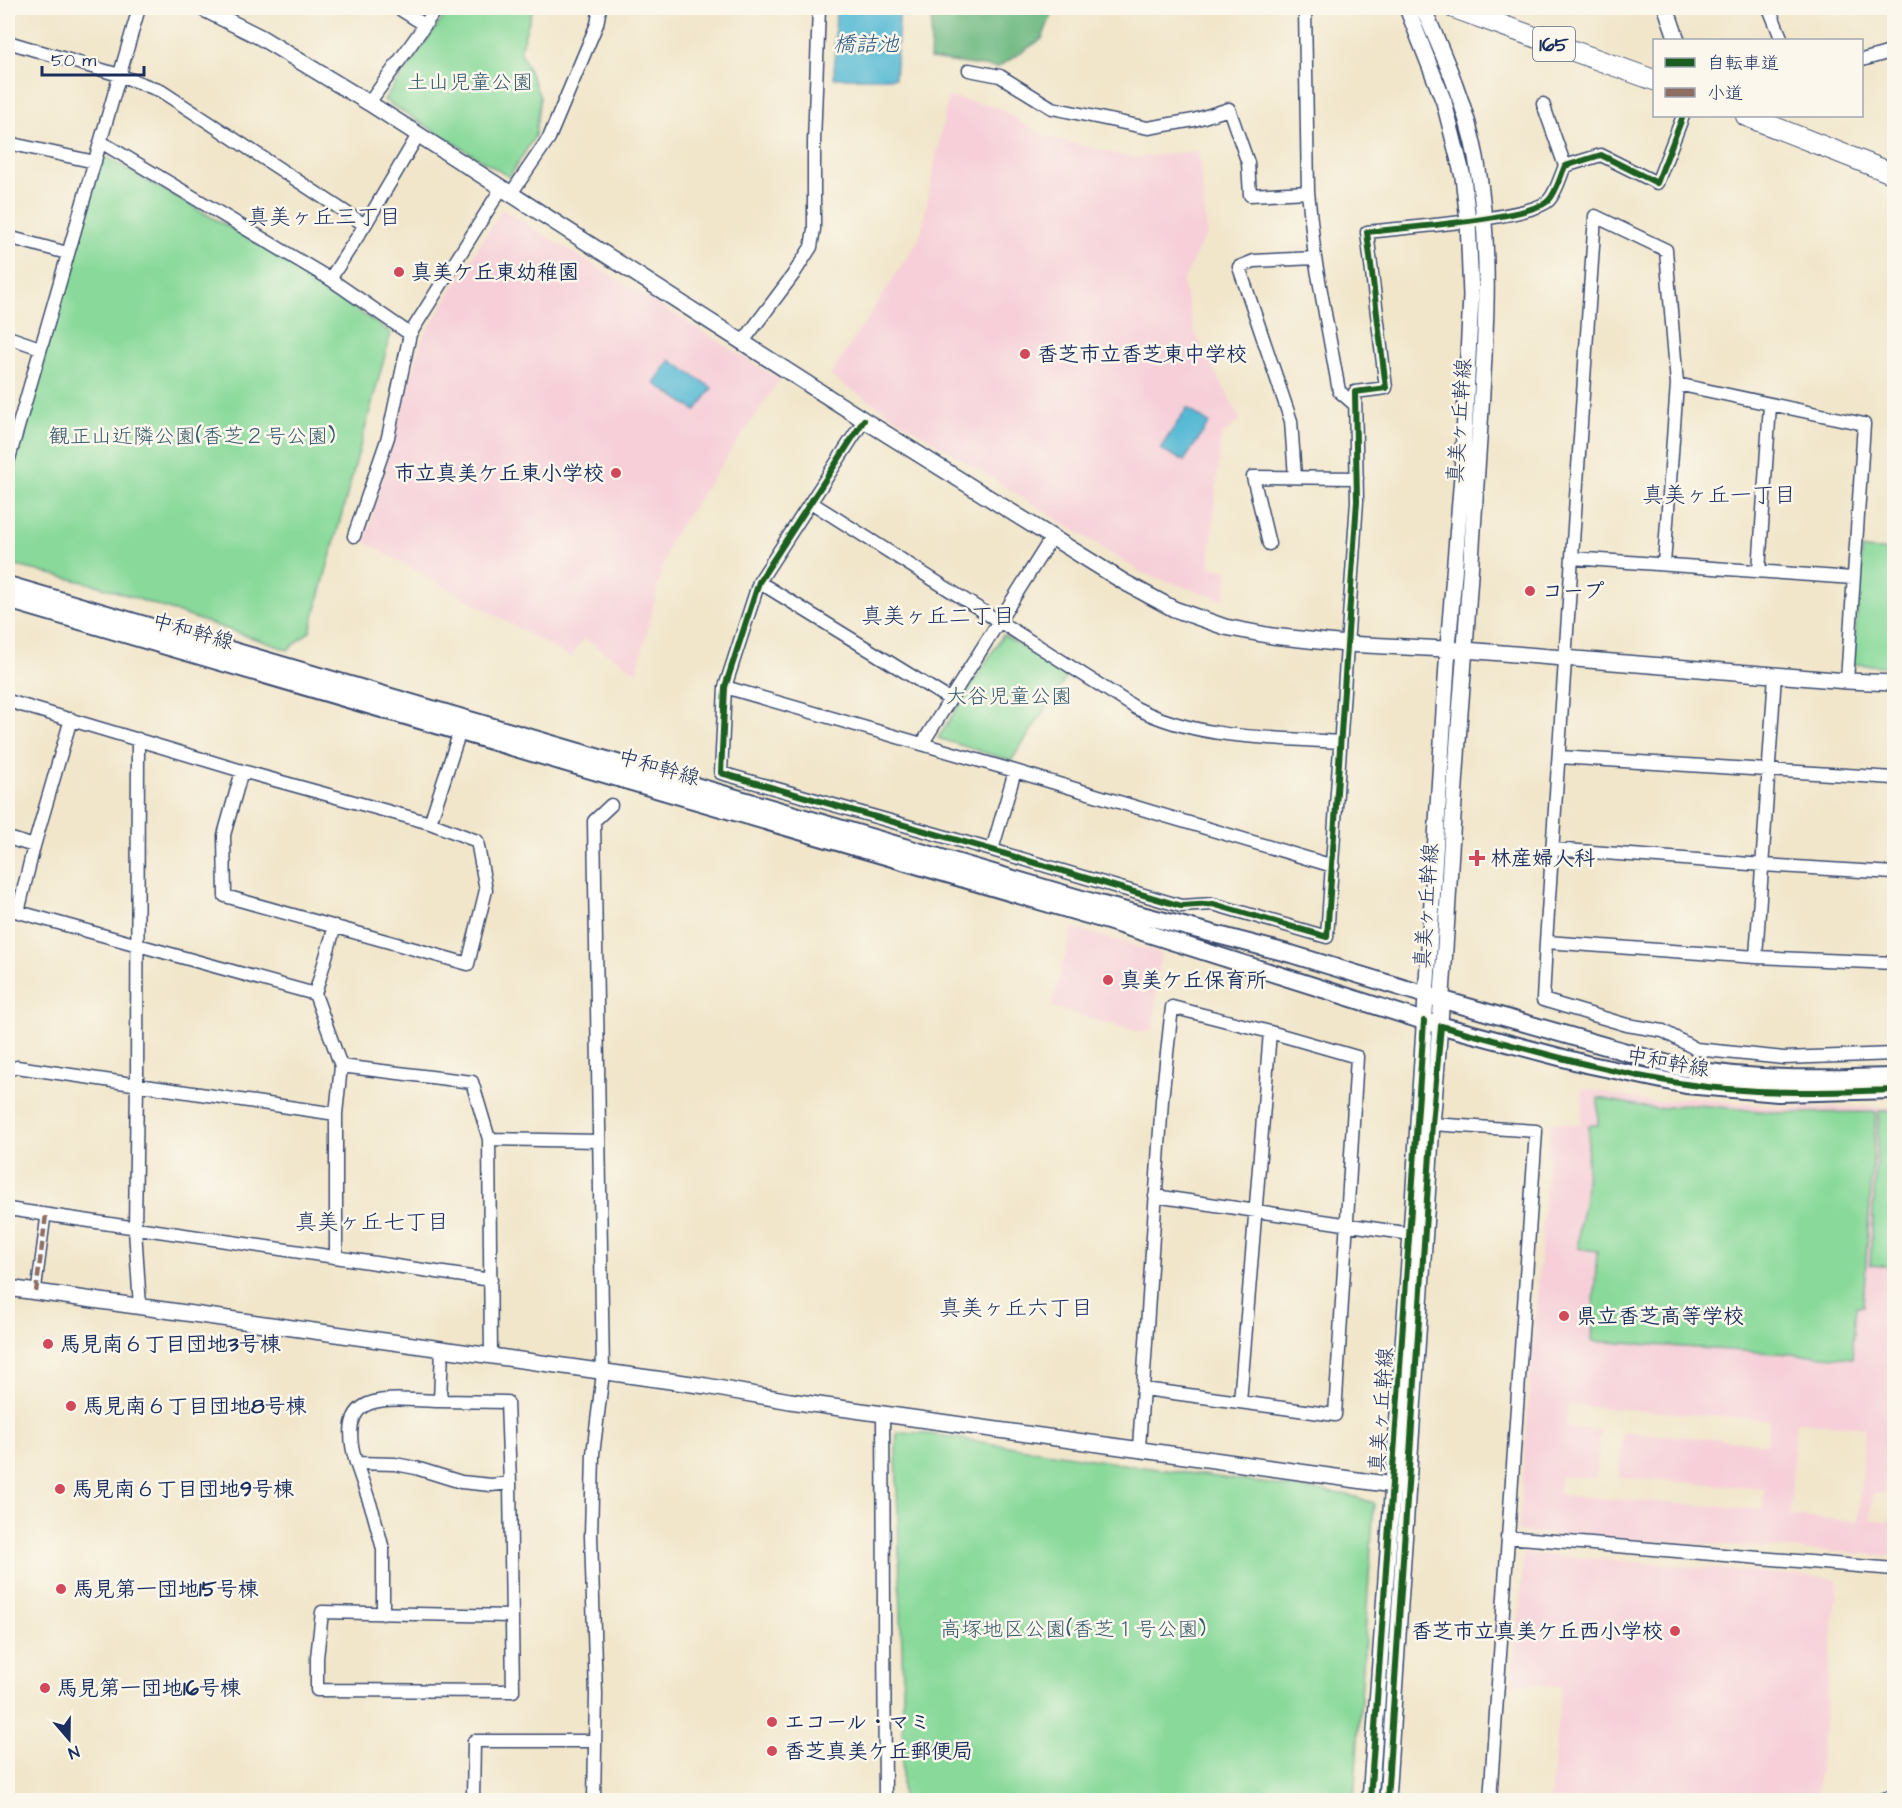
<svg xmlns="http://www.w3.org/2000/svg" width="1902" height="1808" viewBox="0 0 1902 1808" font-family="'Architects Daughter','Klee One',sans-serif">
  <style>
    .built { fill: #f6cfd8; fill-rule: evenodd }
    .green { fill: #88d99a; stroke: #52847c; stroke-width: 1.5 }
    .forest { fill: #6eb982; stroke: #447470; stroke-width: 1.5 }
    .water { fill: #55b9d4; stroke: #387499; stroke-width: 1.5 }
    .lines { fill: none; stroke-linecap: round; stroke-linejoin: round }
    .pedestrian-casing { stroke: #3b4a6e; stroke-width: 12 }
    .minor-casing { stroke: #3b4a6e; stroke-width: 15 }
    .tertiary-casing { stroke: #3b4a6e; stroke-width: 18 }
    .secondary-casing { stroke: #3b4a6e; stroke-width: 20 }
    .trunk-casing { stroke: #3b4a6e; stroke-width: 22 }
    .pedestrian { stroke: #fff; stroke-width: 9 }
    .minor { stroke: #fff; stroke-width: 12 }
    .tertiary { stroke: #fff; stroke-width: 15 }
    .secondary { stroke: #fff; stroke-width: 16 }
    .trunk { stroke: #fff; stroke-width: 20 }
    .quiet { stroke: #8d6e63; stroke-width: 4.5; stroke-dasharray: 9 4.5; stroke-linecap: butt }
    .cycleway-casing { stroke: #fbf7ec; stroke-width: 10 }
    .cycleway { stroke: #1b5e20; stroke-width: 6 }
    .poi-dot { fill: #d1495b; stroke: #fbf7ec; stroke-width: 2 }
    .labels { text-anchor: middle; stroke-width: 5; stroke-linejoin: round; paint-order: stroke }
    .shield { fill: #fbf7ec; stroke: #5e6b89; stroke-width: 1.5 }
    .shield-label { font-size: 20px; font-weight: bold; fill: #1b2f5e }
    .park-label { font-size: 21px; fill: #365a6d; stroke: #fbf7ec }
    .poi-label { font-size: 21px; font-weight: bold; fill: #1b2f5e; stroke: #fbf7ec; text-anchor: start }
    .street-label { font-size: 21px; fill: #1b2f5e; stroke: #fbf7ec }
    .water-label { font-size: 22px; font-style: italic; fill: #2c5881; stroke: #fbf7ec }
    .neighbourhood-label { font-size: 22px; fill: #1b2f5e; stroke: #fbf7ec }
  </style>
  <rect width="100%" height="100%" fill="#fbf7ec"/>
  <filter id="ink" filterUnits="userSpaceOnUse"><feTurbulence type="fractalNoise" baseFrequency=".0167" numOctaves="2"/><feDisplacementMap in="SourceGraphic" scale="12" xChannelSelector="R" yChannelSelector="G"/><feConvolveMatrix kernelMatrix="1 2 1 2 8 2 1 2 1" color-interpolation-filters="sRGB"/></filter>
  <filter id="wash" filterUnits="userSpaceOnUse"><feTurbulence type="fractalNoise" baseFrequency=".008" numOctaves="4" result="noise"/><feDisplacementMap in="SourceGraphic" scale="24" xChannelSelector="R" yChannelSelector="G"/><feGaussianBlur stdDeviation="1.35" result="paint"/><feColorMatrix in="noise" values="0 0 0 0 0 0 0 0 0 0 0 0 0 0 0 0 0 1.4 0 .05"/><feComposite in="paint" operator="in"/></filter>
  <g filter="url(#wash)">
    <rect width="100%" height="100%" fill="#f1e6ca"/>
    <!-- built -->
    <path class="built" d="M948,97l49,10 47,29 88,22 66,-7 9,81 -24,50 12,51 46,87 -20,16 -12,131 19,4 -4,29 -82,-27 -312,-197 90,-139z
      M502,209l278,170 -111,163 -32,130 -53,-34 -13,20 -206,-116 57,-203z
      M1073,928l87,25 -7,78h-17l-85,-24z
      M1583,1088l72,15 33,-6 96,11 110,-1v4l-15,1 -9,153 24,2v227l-21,-1 -2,27 23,1v35l-376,-24 33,-410 30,2zM1598,1098l59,11 31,-5 92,9 96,-1 -13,194 -7,-1 -4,53 -260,-17 5,-90 -19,-3 1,-20 6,-29 4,-74 9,1zM1568,1405l201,15 -2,23 -144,-11 -4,46 145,10 -1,22 -204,-15 1,-19 36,2 4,-48 -34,-3zM1796,1422l69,5 -7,94 -68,-5z
      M1524,1553l314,26 -21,218 -6,3h-261l11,-114 -48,-3z"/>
    <!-- green -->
    <path class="green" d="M450,8h83l-13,42 20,47 -5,39 -26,41 -125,-77z
      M101,154l154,88 136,91 -81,298 -22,19 -188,-64 -92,-22v-80z
      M1862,549l32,2v116l-41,-3z
      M1003,635l65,40 -57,86 -73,-23z
      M1598,1098l59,11 31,-5 92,9 96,-1 -13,194h-7l-4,52 -260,-17 5,-90 -19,-3 1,-20 6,-29 4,-74h9z
      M1879,1111h15v156l-24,-2z
      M897,1432l26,1 213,33 213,29 25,8 -20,297h-452l1,-117 -7,-231z"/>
    <!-- forest -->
    <path class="forest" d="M935,8h119l-12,31 -45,29 -67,-9 2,-45z"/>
    <!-- water -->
    <path class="water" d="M836,8h64l-5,70h-61z
      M670,360l42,28 -16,23 -42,-28z
      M1187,408l22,15 -25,38 -24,-12z"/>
  </g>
  <g filter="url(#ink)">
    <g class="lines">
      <defs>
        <path id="pedestrian" d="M36,1292l10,-77"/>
        <path id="minor" d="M1305,8l3,184 7,66 24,133 15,13
          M1769,8l13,32
          M425,25l11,-17
          M8,42l111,33 42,16 204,134
          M1862,60l32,-9
          M969,70l31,6 52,32 96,20 46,-8 35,-11 19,54 2,32 58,-3
          M369,103l56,-78 -27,-17
          M1543,104l22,62
          M101,142l229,137 80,55
          M8,143l87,19
          M510,195l39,-57 48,-114 3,-16
          M8,237l59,16
          M330,279l35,-54 53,-90
          M8,337l32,11
          M742,343l51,-68 18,-28 3,-18v-87l5,-134
          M1677,384l187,40 -17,257
          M864,420l-105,162 -34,105 -4,86 271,77 189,56 32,-2 114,33 30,-436 -2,-109 31,-4 -19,-156c32,-4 165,-13 182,-32 8,-9 11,-23 16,-34l36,-11 56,28 26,-67
          M8,462l131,-454
          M1295,477l-4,-56 -52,-154 15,-6 61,-3
          M812,503l324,205c63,32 135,29 203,34
          M354,536l34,-99 22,-103 91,-145
          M1269,544l-16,-67 104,1
          M1572,558l281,20
          M1664,564l13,-180 -11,-134 -71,-34 -49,726 210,15 138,6
          M1759,571l11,-166
          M759,582l190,117
          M725,687l290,84 318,95
          M8,701l234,70 188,52 47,18 9,49 -18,74 -243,-68 -1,-61 18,-64
          M138,739l-1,344 -2,146 5,78
          M922,744l130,-207
          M1559,757l335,21
          M430,823l30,-92
          M8,838l26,8 37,-127
          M1552,849l211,16 131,8
          M992,850l23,-79
          M8,909l307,85 26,72 -5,48v143
          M18,912l16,-66
          M1546,942l-3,58 84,25 36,6 33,18 88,9 110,-4
          M1756,957l19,-282
          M315,994l20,-68
          M341,1066l131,16 17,57 2,217
          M8,1070l9,-3 319,47
          M1432,1124l104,7 -46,669
          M489,1139l110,2
          M1155,1196l256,38
          M8,1209l483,71
          M440,1401c-52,-1 -106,-14 -84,62l39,1 21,4 45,14 30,3 19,-2 -3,-81 -67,-1 2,-52
          M1240,1402l30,-370
          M883,1414l2,386
          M1139,1448l23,-348 10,-93 98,25 87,25 -22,358 -191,-26
          M356,1463l17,49 10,37v65
          M510,1483l3,208 -196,-1v-32l5,-46 189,4
          M1507,1537l387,32
          M473,1800l1,-59h120
          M594,1800l2,-105 -5,-159 2,-82 10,-81 -9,-552 17,-16
          M1881,1800l13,-5"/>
        <path id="tertiary" d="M202,8l58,29 109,66 495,317 260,162 50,27 51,18 47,9 74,8 119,6 382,31 47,2
          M1666,8l11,32
          M8,1288l698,98 84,15 610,85
          M1370,1800l41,-566 37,-586 14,-172 9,-180 -3,-76 -5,-43 -19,-75 -37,-94
          M1387,1800l45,-676c13,-141 18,-283 29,-424 7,-87 12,-174 18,-260 6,-96 14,-188 -3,-283 -10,-52 -32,-101 -53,-149"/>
        <path id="secondary" d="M8,585l1091,319 192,50 135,41 253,72c72,14 144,12 215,10
          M8,600l1100,321 316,100 162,43 100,21 92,8 116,-3"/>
        <path id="trunk" d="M1454,8l200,72
          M1746,116l148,58"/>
      </defs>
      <!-- pedestrian casing -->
      <use href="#pedestrian" class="pedestrian-casing"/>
      <!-- minor casing -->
      <use href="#minor" class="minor-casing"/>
      <!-- tertiary casing -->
      <use href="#tertiary" class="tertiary-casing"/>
      <!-- secondary casing -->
      <use href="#secondary" class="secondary-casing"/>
      <!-- trunk casing -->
      <use href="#trunk" class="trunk-casing"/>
      <!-- pedestrian -->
      <use href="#pedestrian" class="pedestrian"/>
      <!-- minor -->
      <use href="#minor" class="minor"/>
      <!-- tertiary -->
      <use href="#tertiary" class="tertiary"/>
      <!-- secondary -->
      <use href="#secondary" class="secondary"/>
      <!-- trunk -->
      <use href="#trunk" class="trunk"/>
      <!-- quiet -->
      <path class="quiet" d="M36,1292l10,-77"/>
      <defs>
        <path id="cycleway" d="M864,420l-105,162 -34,105 -4,86 271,77 189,56 32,-2 114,33 30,-436 -2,-109 31,-4 -19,-156c32,-4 165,-13 182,-32 8,-9 11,-23 16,-34l36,-11 56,28 26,-67
          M1370,1800l54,-779
          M1387,1800l45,-676 9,-98c81,21 162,46 244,58 70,11 140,8 209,6"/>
      </defs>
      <!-- cycleway casing -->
      <use href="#cycleway" class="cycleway-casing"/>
      <!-- cycleway -->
      <use href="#cycleway" class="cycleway"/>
    </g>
  </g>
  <!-- markers -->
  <g class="poi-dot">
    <circle cx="399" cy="272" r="6"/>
    <circle cx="1025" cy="354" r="6"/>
    <circle cx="616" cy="473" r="6"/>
    <circle cx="1530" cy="591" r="6"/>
    <path d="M1474 849h6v6h6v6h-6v6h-6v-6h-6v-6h6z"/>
    <circle cx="1108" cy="980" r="6"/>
    <circle cx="1564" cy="1316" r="6"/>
    <circle cx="48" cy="1344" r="6"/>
    <circle cx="71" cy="1406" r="6"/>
    <circle cx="60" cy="1489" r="6"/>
    <circle cx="61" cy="1589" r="6"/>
    <circle cx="1675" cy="1631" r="6"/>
    <circle cx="45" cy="1688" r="6"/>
    <circle cx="772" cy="1722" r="6"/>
    <circle cx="772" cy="1751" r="6"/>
  </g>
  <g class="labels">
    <!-- shield labels -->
    <rect class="shield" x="1533" y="27" width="42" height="34" rx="4.5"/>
    <g class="shield-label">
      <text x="1554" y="51">165</text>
    </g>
    <!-- park labels -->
    <g class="park-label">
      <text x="470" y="89">土山児童公園</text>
      <text x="192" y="443">観正山近隣公園(香芝２号公園)</text>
      <text x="1009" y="703">大谷児童公園</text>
      <text x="1073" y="1636">高塚地区公園(香芝１号公園)</text>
    </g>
    <!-- poi labels -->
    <g class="poi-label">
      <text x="411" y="279">真美ケ丘東幼稚園</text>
      <text x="1037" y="361">香芝市立香芝東中学校</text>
      <text x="604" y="480" text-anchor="end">市立真美ケ丘東小学校</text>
      <text x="1542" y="598">コープ</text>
      <text x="1490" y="865">林産婦人科</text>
      <text x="1120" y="987">真美ケ丘保育所</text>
      <text x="1576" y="1323">県立香芝高等学校</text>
      <text x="60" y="1351">馬見南６丁目団地3号棟</text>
      <text x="83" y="1413">馬見南６丁目団地8号棟</text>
      <text x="72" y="1496">馬見南６丁目団地9号棟</text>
      <text x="73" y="1596">馬見第一団地15号棟</text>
      <text x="1663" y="1638" text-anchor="end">香芝市立真美ケ丘西小学校</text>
      <text x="57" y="1695">馬見第一団地16号棟</text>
      <text x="784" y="1729">エコール・マミ</text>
      <text x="784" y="1758">香芝真美ケ丘郵便局</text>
    </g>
    <!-- street labels -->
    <g class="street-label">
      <text transform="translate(1459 421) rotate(-86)" y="7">真美ヶ丘幹線</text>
      <text transform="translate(193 631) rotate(16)" y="7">中和幹線</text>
      <text transform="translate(659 767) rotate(16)" y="7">中和幹線</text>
      <text transform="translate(1426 906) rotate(-86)" y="7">真美ヶ丘幹線</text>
      <text transform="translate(1668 1062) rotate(10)" y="7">中和幹線</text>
      <text transform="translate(1381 1410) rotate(-86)" y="7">真美ヶ丘幹線</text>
    </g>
    <!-- water labels -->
    <g class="water-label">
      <text x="866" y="51">橋詰池</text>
    </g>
    <!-- neighbourhood labels -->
    <g class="neighbourhood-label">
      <text x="324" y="224">真美ヶ丘三丁目</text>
      <text x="1719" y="502">真美ヶ丘一丁目</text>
      <text x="938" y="623">真美ヶ丘二丁目</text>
      <text x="372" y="1229">真美ヶ丘七丁目</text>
      <text x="1016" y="1315">真美ヶ丘六丁目</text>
    </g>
  </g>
  <!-- margin -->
  <rect width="1902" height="1808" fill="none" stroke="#fbf7ec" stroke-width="30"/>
  <!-- legend -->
  <rect x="1653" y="39" width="210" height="78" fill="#fbf7ec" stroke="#a1a7b3" stroke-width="1.5"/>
  <rect x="1665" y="58" width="30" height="9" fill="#1b5e20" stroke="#a1a7b3" stroke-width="1.5"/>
  <text x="1707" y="69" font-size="18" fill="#1b2f5e">自転車道</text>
  <rect x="1665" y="88" width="30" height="9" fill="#8d6e63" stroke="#a1a7b3" stroke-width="1.5"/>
  <text x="1707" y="99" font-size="18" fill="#1b2f5e">小道</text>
  <!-- north arrow -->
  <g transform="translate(69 1739) rotate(160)" stroke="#fbf7ec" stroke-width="4.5" paint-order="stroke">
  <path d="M0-4.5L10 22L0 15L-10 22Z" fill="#1b2f5e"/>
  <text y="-9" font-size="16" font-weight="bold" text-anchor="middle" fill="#1b2f5e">N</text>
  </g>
  <!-- scale -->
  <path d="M42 66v9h102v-9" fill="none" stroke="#1b2f5e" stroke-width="3"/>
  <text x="51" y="66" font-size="18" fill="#1b2f5e" stroke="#fbf7ec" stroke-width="4.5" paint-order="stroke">50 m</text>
</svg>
